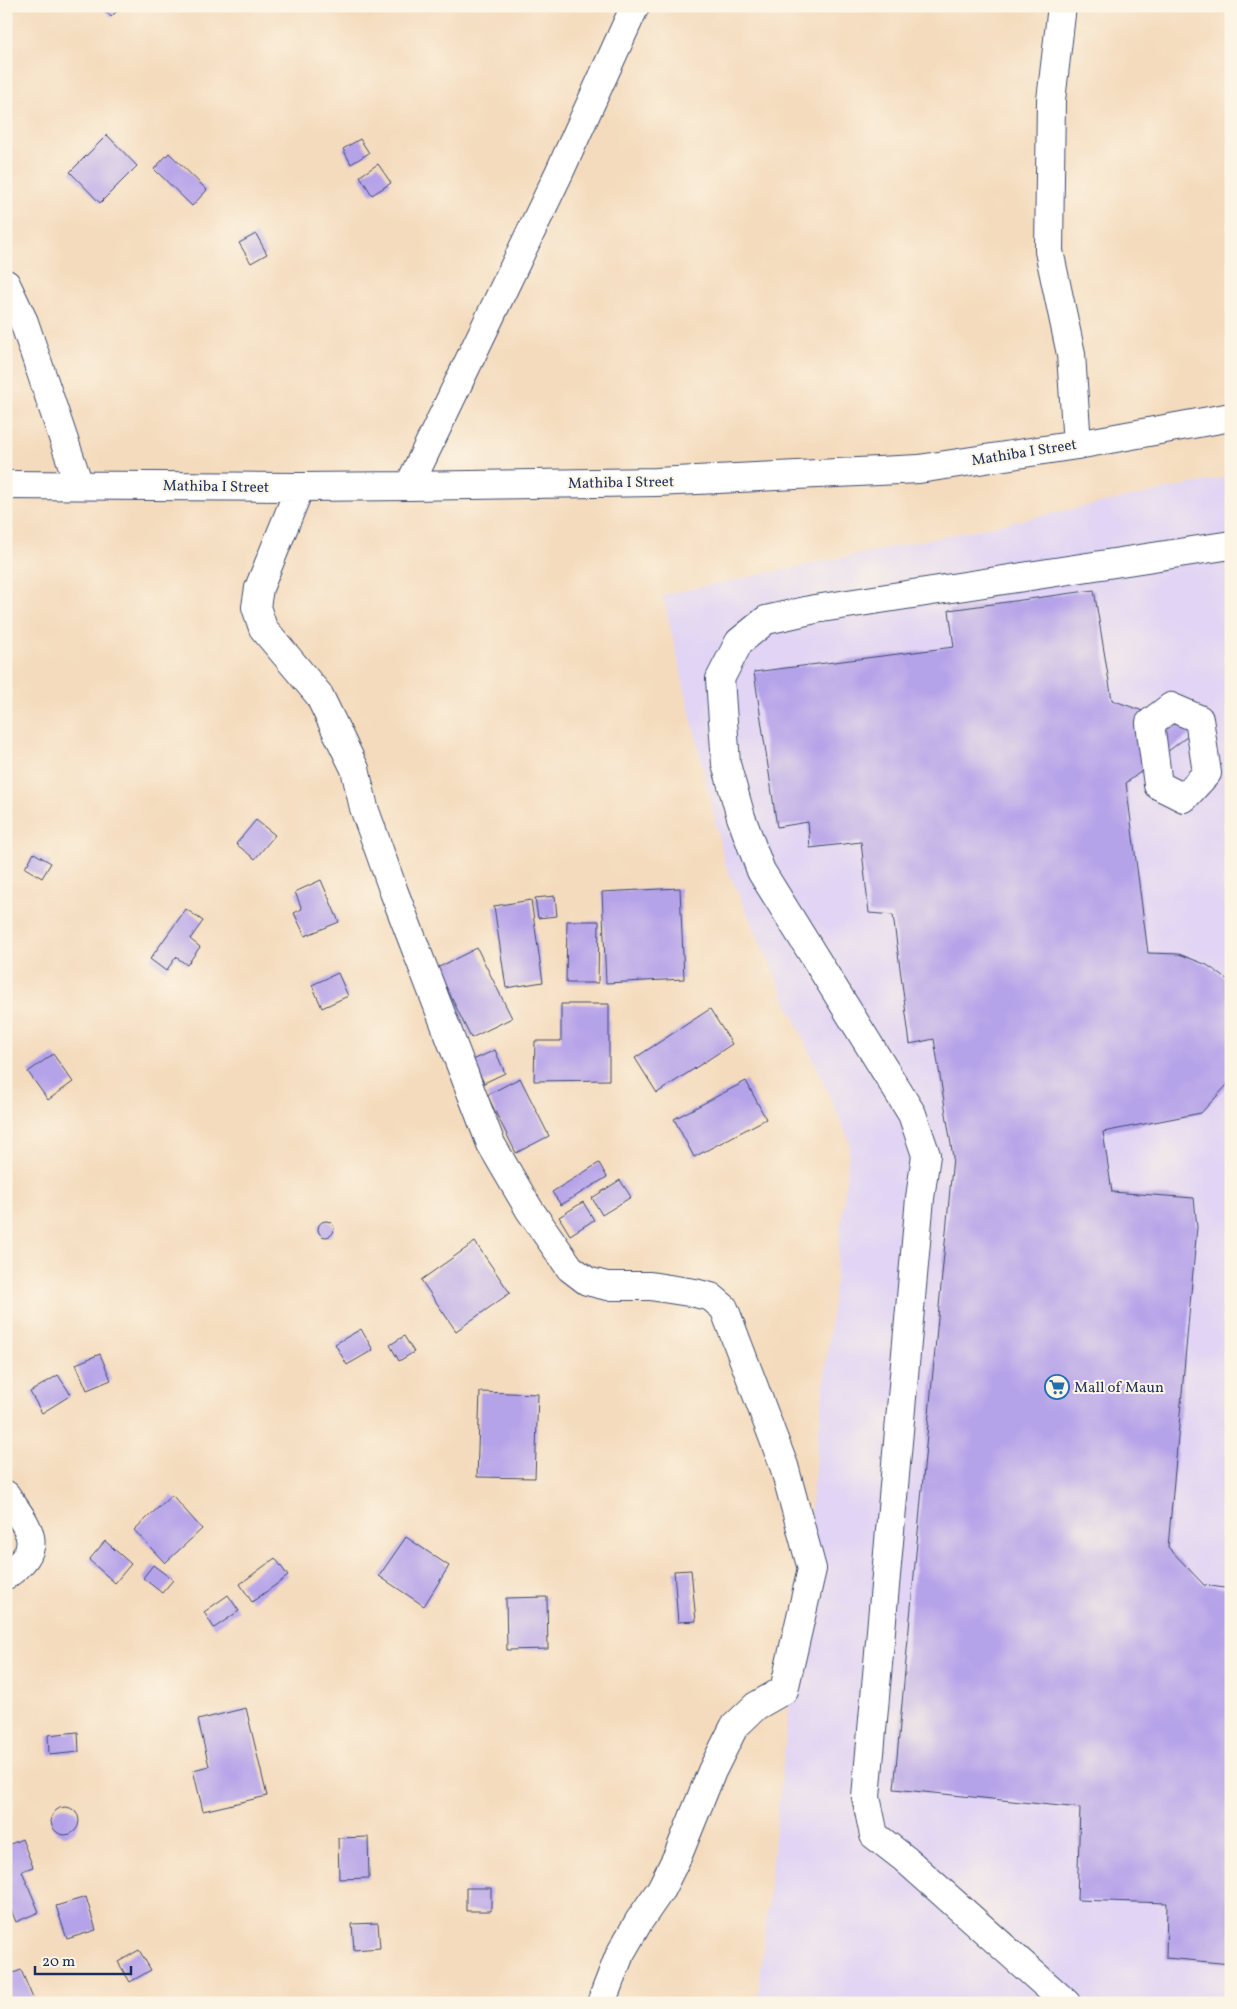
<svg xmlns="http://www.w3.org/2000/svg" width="1237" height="2009" viewBox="0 0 1237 2009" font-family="Vollkorn,serif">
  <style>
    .built { fill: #e1d4f4 }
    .building { fill: #b5a3e9 }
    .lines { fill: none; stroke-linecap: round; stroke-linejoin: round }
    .minor-casing { stroke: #3c496c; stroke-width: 30 }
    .minor { stroke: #fff; stroke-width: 28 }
    .labels { text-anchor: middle; stroke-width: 4; stroke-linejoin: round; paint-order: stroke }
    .street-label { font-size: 15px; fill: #1b2f5e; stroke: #fcf5e5 }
    .poi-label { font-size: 15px; fill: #1b2f5e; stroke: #fcf5e5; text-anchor: start }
  </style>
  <rect width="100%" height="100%" fill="#fcf5e5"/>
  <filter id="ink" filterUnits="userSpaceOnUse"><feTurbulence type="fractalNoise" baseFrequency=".02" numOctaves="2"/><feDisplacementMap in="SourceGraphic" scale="10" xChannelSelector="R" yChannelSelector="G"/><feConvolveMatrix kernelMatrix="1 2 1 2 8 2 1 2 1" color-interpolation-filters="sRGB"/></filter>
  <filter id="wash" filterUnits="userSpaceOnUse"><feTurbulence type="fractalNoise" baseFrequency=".0096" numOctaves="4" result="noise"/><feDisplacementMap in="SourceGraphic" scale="20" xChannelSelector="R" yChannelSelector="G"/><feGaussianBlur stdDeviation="1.12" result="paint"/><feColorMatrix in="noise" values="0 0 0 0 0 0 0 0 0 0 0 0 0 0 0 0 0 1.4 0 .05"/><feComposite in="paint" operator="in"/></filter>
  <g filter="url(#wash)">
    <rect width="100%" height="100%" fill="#f4dbbd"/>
    <!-- built -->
    <path class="built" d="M1231,476v1527h-467l-6,-7 92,-854 -125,-278 -62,-269z"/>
    <g id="blocks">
      <!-- building -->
      <path class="building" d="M101,6h21l-11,11z
        M107,135l30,31 -37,37 -30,-31z
        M360,139l9,14 -18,11 -8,-15z
        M169,153l38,37 -15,16 -38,-37z
        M378,164l13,19 -19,12 -12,-19z
        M256,234l11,20 -16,9 -12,-20z
        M1094,590l18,110 84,30 -70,53 22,170 31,1 28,11 24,17v95l-4,8 -26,28 -98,19 9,60 82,6 3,29 -29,320 36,38 27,4v375l-65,-6 1,-55 -90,-3 3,-92 -186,-19 59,-632 -19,-118 -24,5 -17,-129 -24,-2 -8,-71 -51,6 -2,-26 -31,5 -23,-155 200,-25 -5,-37z
        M256,820l19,15 -20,24 -19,-15z
        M34,853l17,10 -9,15 -17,-10z
        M321,880l18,42 -34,14 -11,-23 8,-4 -7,-17z
        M680,888l4,91 -78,4 -4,-91z
        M555,896l2,20 -19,2 -3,-20z
        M531,900l12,82 -37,6 -12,-82z
        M186,909l17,12 -13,18 10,8 -13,18 -11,-8 -10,14 -16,-12z
        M567,921h32l-1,62h-32z
        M477,948l35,70 -41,20 -34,-70z
        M338,973l10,23 -26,12 -10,-23z
        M561,1004h48v76l-75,1 1,-40h26z
        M710,1009l22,35 -75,49 -22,-35z
        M495,1050l10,23 -21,10 -11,-23z
        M53,1054l20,28 -25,18 -20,-28z
        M520,1078l29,58 -33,17 -29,-58z
        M746,1081l20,38 -72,38 -20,-38z
        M599,1163l8,14 -46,28 -9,-13z
        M620,1180l11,17 -29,18 -10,-17z
        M583,1202l11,18 -24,15 -11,-18z
        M318 1229a8 8 0 1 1 16 0a8 8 0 1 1-16 0Z
        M475,1242l35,51 -54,38 -35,-51z
        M361,1329l12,21 -26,15 -12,-21z
        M404,1336l10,16 -15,9 -9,-16z
        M100,1354l11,26 -24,10 -11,-26z
        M58,1375l13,20 -29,18 -12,-21z
        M480,1392l58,2 -3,84 -58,-1z
        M172,1495l30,34 -37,34 -31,-33z
        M406,1537l43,29 -25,40 -45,-30z
        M105,1541l26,23 -16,19 -26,-23z
        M275,1558l13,18 -36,26 -12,-18z
        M153,1565l20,15 -11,13 -19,-15z
        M691,1570l5,51 -18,1 -4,-51z
        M228,1595l11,16 -25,17 -10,-16z
        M547,1597l1,52 -41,1 -1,-52z
        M246,1708l21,88 -64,15 -10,-41 16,-4 -11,-46z
        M78,1732l1,20 -30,3 -1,-20z
        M51 1821a14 14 0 1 1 28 0a14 14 0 1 1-28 0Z
        M368,1837l1,41 -30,1 -1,-41z
        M22,1839l11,28 -11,4 17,41 -23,10 -10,-24v-52z
        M466,1888h25v23h-25z
        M86,1897l10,33 -29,9 -11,-33z
        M378,1923l2,25 -26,2 -2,-26z
        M139,1950l12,20 -21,12 -12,-20z
        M21,1970l14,33h-29v-27z"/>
    </g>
  </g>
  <g filter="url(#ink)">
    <use href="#blocks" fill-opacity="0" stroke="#3c496c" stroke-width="1"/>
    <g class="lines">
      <defs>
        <path id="minor" d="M1062,6l-11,94 -2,151 22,103 6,91
          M6,284l18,38 55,163
          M6,485l294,2 109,-1 247,-4 263,-13 158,-24 154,-28
          M409,486l150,-313 76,-167
          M300,487l-41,101 -3,19 7,21 56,67 36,74 9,39 30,84 97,252 38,65 41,59 17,13 20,5h43l45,7 16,4 13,11 60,158 28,103 -28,121 -28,16 -22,21 -22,44 -34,84 -17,34 -22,32 -19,33 -19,49
          M1171,707l28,12 8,54 -23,25 -26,-13 -8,-62z
          M6,1495c22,33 42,52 0,80
          M1066,2003l-161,-144 -31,-24 -8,-38 54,-599 6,-43 -14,-41 -151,-243 -20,-54 -15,-53 -6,-85 19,-37 27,-22 49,-11 416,-64"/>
      </defs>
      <!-- minor casing -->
      <use href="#minor" class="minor-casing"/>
      <!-- minor -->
      <use href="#minor" class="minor"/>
    </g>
  </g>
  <!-- icons -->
  <defs>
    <symbol id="supermarket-ring" viewBox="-11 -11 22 22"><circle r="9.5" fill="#fcf5e5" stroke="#1f6fb2" stroke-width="1.5"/><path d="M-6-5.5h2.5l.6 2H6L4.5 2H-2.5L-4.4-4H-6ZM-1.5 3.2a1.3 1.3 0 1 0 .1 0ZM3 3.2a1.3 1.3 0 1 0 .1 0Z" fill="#1f6fb2"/></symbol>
  </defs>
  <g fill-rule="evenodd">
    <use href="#supermarket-ring" x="1043" y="1373" width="28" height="28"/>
  </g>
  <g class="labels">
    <!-- street labels -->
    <g class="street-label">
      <text transform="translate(1024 452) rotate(-9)" y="5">Mathiba I Street</text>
      <text transform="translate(621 482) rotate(-1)" y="5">Mathiba I Street</text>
      <text transform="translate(216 486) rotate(1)" y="5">Mathiba I Street</text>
    </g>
    <!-- poi labels -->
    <g class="poi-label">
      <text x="1074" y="1392">Mall of Maun</text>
    </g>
  </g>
  <!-- margin -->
  <rect width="1237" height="2009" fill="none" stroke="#fcf5e5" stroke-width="25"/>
  <!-- scale -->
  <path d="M35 1966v8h96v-8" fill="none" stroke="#1b2f5e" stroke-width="2.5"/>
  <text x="42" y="1966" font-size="15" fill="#1b2f5e" stroke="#fcf5e5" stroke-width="4" paint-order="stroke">20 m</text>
</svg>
